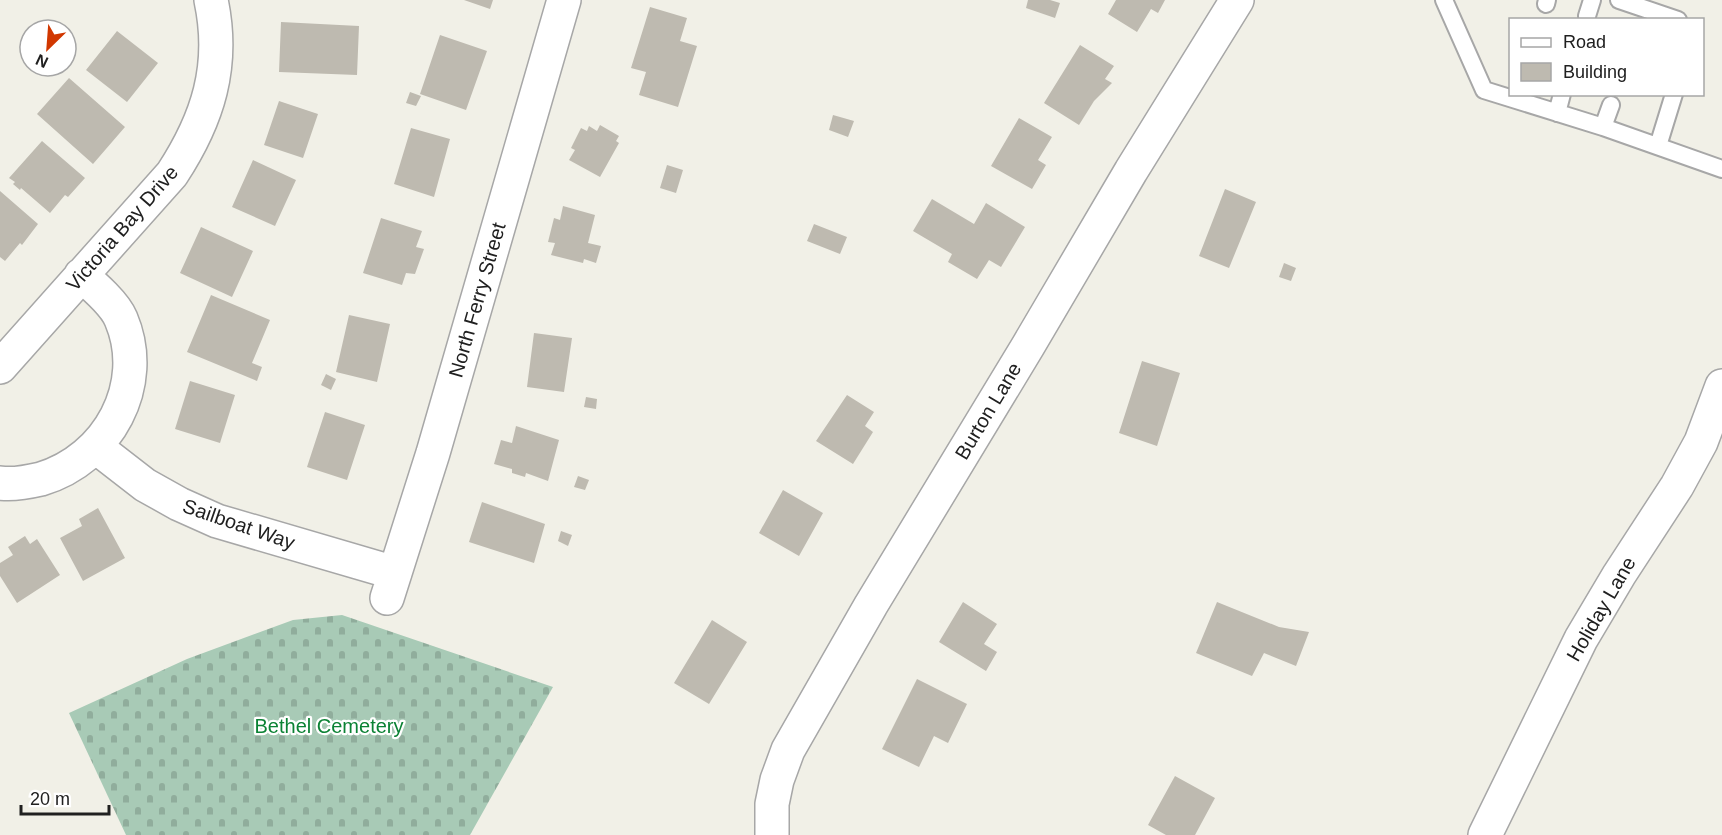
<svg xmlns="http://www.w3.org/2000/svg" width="1722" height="835" viewBox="0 0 1722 835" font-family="Helvetica,sans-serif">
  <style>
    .cemetery { fill: url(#cemetery-stones) }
    .building { fill: #bebab0 }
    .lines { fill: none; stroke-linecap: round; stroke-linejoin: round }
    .service-casing { stroke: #a7a7a7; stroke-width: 20 }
    .minor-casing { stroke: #a7a7a7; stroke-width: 36 }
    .service { stroke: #fff; stroke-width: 16 }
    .minor { stroke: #fff; stroke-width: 33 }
    .labels { text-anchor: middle; stroke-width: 4.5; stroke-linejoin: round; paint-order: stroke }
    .street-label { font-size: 20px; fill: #202020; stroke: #fff }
    .park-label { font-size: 20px; fill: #0b8234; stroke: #fff }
  </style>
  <defs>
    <pattern id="cemetery-stones" width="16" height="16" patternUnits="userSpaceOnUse" patternTransform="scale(1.5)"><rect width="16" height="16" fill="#a8cab6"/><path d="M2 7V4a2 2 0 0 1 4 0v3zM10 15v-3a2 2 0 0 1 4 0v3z" fill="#90ad9c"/></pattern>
  </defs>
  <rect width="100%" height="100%" fill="#f1f0e7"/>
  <!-- cemetery -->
  <path class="cemetery" d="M342,615l211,72 -83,148h-344l-57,-122 118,-54 106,-39z"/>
  <!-- building -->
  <path class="building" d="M464,0h29l-3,9z
    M1028,0h22l10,3 -5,15 -29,-10z
    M1116,0h49l-7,13 -7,-4 -14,23 -29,-18z
    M650,7l37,11 -7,23 17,5 -19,61 -39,-12 7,-23 -15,-4z
    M281,22l78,4 -2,49 -78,-3z
    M117,31l41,32 -31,39 -41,-32z
    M440,35l47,16 -21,59 -46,-16z
    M1080,45l34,21 -9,13 7,4 -18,18 -15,24 -35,-22z
    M69,78l56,49 -32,37 -56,-50z
    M410,92l11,4 -5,10 -10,-3z
    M279,101l39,13 -15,44 -39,-13z
    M833,115l21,6 -6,16 -19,-7z
    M1019,118l33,19 -14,23 8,5 -14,24 -41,-23z
    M600,125l19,11 -3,5 3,2 -19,34 -31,-17 6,-10 -4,-2 10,-20 6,3 2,-5 8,5z
    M411,128l39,11 -16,58 -40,-13z
    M42,141l43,37 -17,19 -3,-2 -15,18 -29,-25 -1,2 -7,-6 2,-2 -6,-4z
    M253,160l43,20 -21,46 -43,-19z
    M667,165l16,5 -7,23 -16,-5z
    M1225,189l31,13 -27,66 -30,-12z
    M0,191l38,33 -16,21 -2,-2 -15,18 -5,-4z
    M932,199l42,25 12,-21 39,24 -24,40 -12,-7 -12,19 -29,-17 4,-8 -39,-23z
    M563,206l32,9 -7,28 13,3 -5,17 -12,-4 -1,4 -32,-8 4,-12 -7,-1 6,-24 6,2z
    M381,218l41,13 -6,16 8,2 -9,25 -9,-1 -4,12 -39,-12z
    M814,224l33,13 -7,17 -33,-13z
    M201,227l52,24 -21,46 -52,-24z
    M1284,263l12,5 -5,13 -12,-4z
    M211,295l59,25 -18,43 10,4 -5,14 -70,-29z
    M349,315l41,9 -13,58 -41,-10z
    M534,333l38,5 -8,54 -37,-5z
    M1142,361l38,12 -23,73 -38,-13z
    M326,374l10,5 -5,11 -10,-5z
    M190,381l45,14 -15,48 -45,-14z
    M847,395l27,17 -9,14 8,6 -20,32 -37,-23z
    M586,397l11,2 -1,10 -12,-2z
    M325,412l40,13 -18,55 -40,-13z
    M516,426l43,14 -11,41 -22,-8 -1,4 -13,-4v-4l-18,-5 7,-24 11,3z
    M578,476l11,4 -4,10 -11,-3z
    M783,490l40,23 -24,43 -40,-23z
    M482,502l63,22 -11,39 -65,-21z
    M98,508l27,50 -42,23 -23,-43 22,-12 -3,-7z
    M561,531l11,4 -4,11 -10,-5z
    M25,536l5,8 7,-5 23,36 -43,28 -17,-27v-13l13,-8 -5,-8z
    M963,602l34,22 -13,20 13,8 -11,19 -47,-29z
    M1217,602l62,25 30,5 -13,34 -32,-13 -12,23 -56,-23z
    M712,620l35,22 -38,62 -35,-21z
    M917,679l50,25 -19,39 -14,-7 -15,31 -37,-18z
    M1175,776l40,22 -20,37h-29l-18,-10z"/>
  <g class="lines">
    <defs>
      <path id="service" d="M1444,0l40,90 119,37 119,42
        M1619,0l59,20
        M1546,4l1,-4
        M1587,16l5,-16
        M1557,113l5,-19
        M1603,127l8,-22
        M1658,146l16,-52"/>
      <path id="minor" d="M0,367l172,-193c36,-55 53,-108 39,-174
        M96,447l49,38 34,19 38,17 178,52
        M0,483c13,2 28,-1 41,-4 67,-20 108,-94 80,-160 -6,-15 -27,-33 -40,-44
        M387,598l46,-145 131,-453
        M772,835v-31l5,-24 11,-30 83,-145 157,-259 103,-175 106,-171
        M1485,835l96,-196 38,-64 58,-89 24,-44 21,-56"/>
    </defs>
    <!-- service casing -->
    <use href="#service" class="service-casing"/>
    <!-- minor casing -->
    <use href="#minor" class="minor-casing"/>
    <!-- service -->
    <use href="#service" class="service"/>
    <!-- minor -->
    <use href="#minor" class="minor"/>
  </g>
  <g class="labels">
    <!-- street labels -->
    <g class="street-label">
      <text transform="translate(122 228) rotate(-49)" y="7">Victoria Bay Drive</text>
      <text transform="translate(477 300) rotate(-74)" y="7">North Ferry Street</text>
      <text transform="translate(988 411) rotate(-59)" y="7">Burton Lane</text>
      <text transform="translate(239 524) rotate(19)" y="7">Sailboat Way</text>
      <text transform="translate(1601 609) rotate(-60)" y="7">Holiday Lane</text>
    </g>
    <!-- park labels -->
    <g class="park-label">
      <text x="329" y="733">Bethel Cemetery</text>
    </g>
  </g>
  <!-- legend -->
  <rect x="1509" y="18" width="195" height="78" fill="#ffffff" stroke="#a6a6a6" stroke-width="1.5"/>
  <rect x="1521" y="38" width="30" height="9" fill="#ffffff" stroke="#a6a6a6" stroke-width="1.5"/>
  <text x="1563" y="48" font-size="18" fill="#202020">Road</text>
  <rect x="1521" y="63" width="30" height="18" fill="#bebab0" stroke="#a6a6a6" stroke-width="1.5"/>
  <text x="1563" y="78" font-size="18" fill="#202020">Building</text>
  <!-- north arrow -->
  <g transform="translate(48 48) rotate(205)"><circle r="28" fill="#ffffff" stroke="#a6a6a6" stroke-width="1.5"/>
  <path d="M0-4.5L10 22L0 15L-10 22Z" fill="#d13700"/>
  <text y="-9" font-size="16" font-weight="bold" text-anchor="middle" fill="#202020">N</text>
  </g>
  <!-- scale -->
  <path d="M21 805v9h88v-9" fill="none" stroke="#202020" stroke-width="3"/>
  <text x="30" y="805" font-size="18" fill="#202020" stroke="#ffffff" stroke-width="4.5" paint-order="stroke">20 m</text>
</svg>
